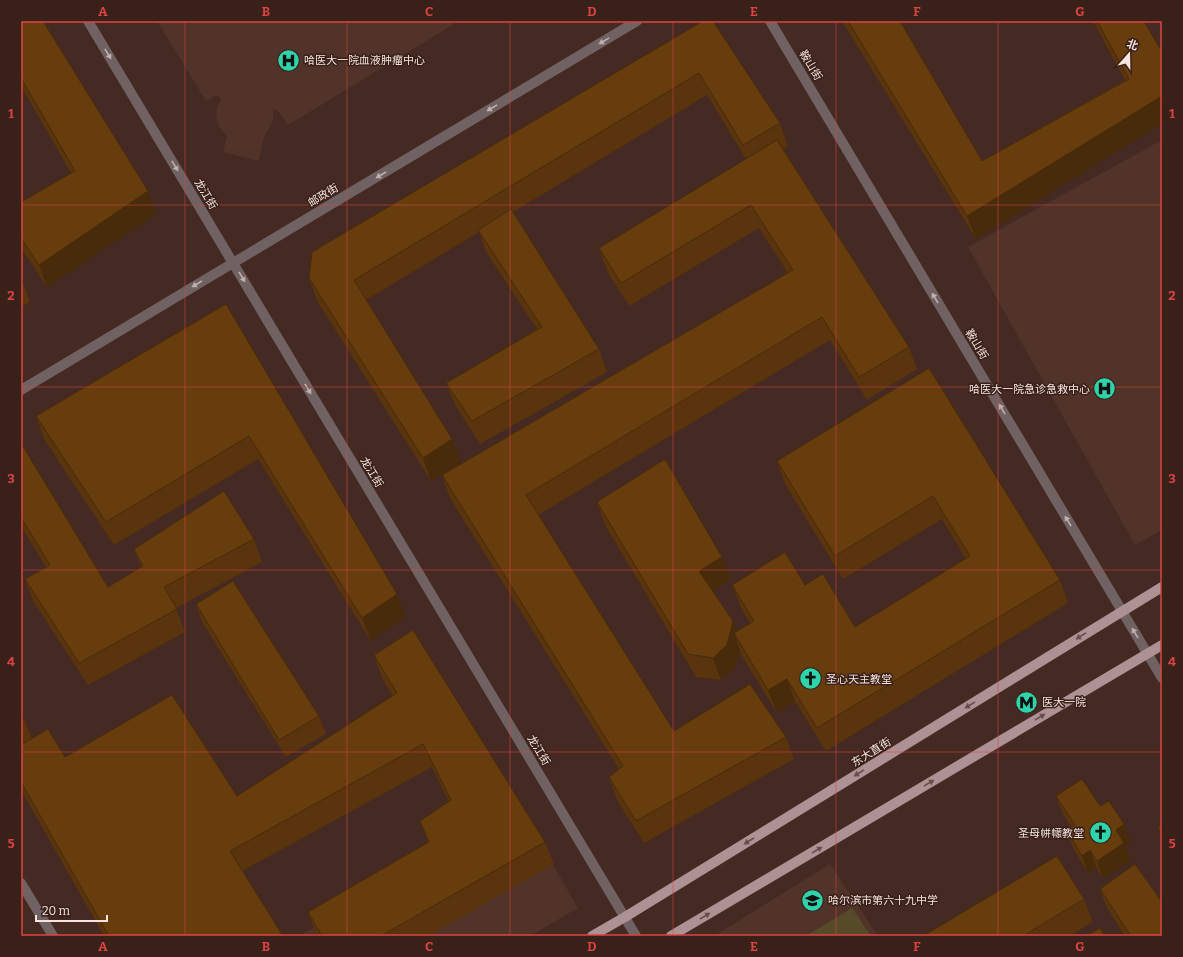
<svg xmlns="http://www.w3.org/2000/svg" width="1183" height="957" viewBox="0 0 1183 957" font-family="Bitter,'Noto Sans SC',serif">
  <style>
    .built { fill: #523329 }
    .pitch { fill: #564a28 }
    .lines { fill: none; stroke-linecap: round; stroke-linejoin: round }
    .minor { stroke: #706263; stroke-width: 10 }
    .major { stroke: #ad9194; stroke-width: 10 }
    .wall { fill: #59340c }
    .shaded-wall { fill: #482b0a }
    .building { fill: #673d0e; stroke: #482b0a }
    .oneway { fill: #c0b0ad }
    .oneway2 { fill: #674e4a }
    .grid { fill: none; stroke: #db4443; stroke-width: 1; stroke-opacity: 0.55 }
    .labels { text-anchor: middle; stroke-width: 3; stroke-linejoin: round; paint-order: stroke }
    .poi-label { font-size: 11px; fill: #f5e4df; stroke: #392119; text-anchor: start }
    .street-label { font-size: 11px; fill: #f5e4df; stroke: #392119 }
    .neatline { fill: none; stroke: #db4443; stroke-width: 1.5 }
    .grid-label { font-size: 13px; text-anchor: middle; font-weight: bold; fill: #db4443 }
  </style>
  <rect width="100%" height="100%" fill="#442a23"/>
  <!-- built -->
  <path class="built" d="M157,21h295l2,3 -166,101 -9,-13 -6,-3v9l-1,5 -7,12 -7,26 -35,-9 4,-16 -8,-9 -3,-11 1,-9 4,-9 -5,-3 -10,6z
    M1162,140v390l-27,15 -167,-298z
    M521,809l57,99 -48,28h-231z
    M830,864l48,72h-164z"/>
  <!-- pitch -->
  <path class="pitch" d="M852,908l19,28h-65z"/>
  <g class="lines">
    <!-- minor -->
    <path class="minor" d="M88,21l548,915
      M770,21l392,657
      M21,390l616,-369
      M21,883l32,53"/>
    <!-- major -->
    <path class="major" d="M592,936l33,-19 537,-330
      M671,936l491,-291"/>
  </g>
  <!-- wall -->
  <path class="wall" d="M21,21l127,170 8,23 -109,73 -26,-39v-46l50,-29 -50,-87z
    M703,21l77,102 8,23 -5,3 126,198 8,22 -50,31 -37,-60 -292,175 136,216 112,6 8,22 -150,84 -27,-43 -8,-23 10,-8 -169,-271 -8,-23 346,-202 -29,-45 -130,78 -22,-35 -8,-23 147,-89 -39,-64 -194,117 86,137 8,23 -127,72 -25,-39 -9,-22 91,-54 -51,-77 -7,-20 -113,68 95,162 -30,19 -114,-180 -8,-23z
    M842,21h58l82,140 143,-81 -32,-59h51l18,31v71l-186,116z
    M21,278l9,24 -9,5z
    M226,304l179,313 -34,24 -113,-182 -144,86 -70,-106 -8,-23z
    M929,368l131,212 8,23 -242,148 -31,-50 -18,12 -35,-57 -2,-6 -5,18 -14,12 -25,-3 -91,-152 -8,-23 125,55 9,22 -19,12 25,41 13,-9 -9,-15 -9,-23h73l50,42 111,-68 -24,-40 -99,60 -58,-95 -8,-23z
    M21,443l87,144 33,-20 -7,-18 120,-10 8,23 -86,46 9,24 -97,53 -55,-84 -8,-22 21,-12 -25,-41z
    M196,604l123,112 7,18 -40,23 -84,-135z
    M374,655l171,187 9,22 -125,72h-112l-9,-24 120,-70 -8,-21 29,-19 -17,-35 -190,104 41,65h-179l-83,-146v-76l3,5 8,20 33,18 172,39 156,-100 -11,-18z
    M1056,796l44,10 31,36 -6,4 6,14 -28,18 -7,-11 -8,6 -15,-25 -6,-18 4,-3 -8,-13z
    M1162,825v15l-4,-12z
    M1100,889l62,47h-37l-19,-30z
    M1084,899l9,23 -24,14h-146z"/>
  <!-- shaded-wall -->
  <path class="shaded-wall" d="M1162,96v27l-186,116 -9,-23z
    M148,191l8,23 -109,73 -8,-22z
    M452,439l9,23 -30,19 -8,-23z
    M722,557l9,22 -23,15 -9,-23z
    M397,594l8,23 -34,24 -9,-23z
    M733,621l8,23 -7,-11 6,17 -5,18 -14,12 -8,-22z
    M787,679l8,22 -18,12 -9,-23z
    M1124,824l7,18 -6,4 6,14 -28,18 -6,-17 19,-31z
    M1090,850l6,17 -8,6 -6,-17z"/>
  <!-- building -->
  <path class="building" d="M21,21h22l105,170 -109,74 -18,-27v-36l54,-31 -54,-93z
    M703,21h10l67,102 -37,22 -44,-72 -345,207 98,159 -29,19 -114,-180 3,-26z
    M848,21h52l82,140 147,-82 -32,-58h47l18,31v44l-195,120z
    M777,140l132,207 -50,30 -37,-60 -296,178 148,236 76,-47 36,53 -150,84 -27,-44 14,-11 -181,-291 351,-205 -42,-65 -130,78 -22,-35z
    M511,209l88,140 -127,72 -26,-38 96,-56 -64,-97z
    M226,304l171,290 -35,24 -113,-182 -143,86 -70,-106z
    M929,368l131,212 -243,148 -30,-49 -19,11 -34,-57 20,-12 -22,-36 53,-33 20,33 18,-11 32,53 115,-71 -37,-60 -98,60 -58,-95z
    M21,443l87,144 35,-21 -9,-17 90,-58 30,48 -90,48 13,22 -98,54 -54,-84 25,-14 -29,-48z
    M665,459l57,98 -23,14 34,50 -6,24 -14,13 -25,-4 -91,-152z
    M233,581l86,135 -40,24 -83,-136z
    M413,630l132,212 -164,94h-59l-14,-24 121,-70 -9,-21 31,-21 -28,-56 -193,107 53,85h-174l-88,-154v-37l27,-16 17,28 107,-62 65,101 160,-103 -23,-38z
    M21,714l3,5 -3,2z
    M1082,779l18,27 9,-5 15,23 -8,6 8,13 -27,18 -7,-11 -8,6 -15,-26 8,-5 -19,-29z
    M1162,825v10l-4,-7z
    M1057,856l27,43 -61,37h-100z
    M1135,864l27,38v34h-31l-31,-47z
    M1100,928l5,8h-19z"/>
  <!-- one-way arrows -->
  <defs><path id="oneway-solid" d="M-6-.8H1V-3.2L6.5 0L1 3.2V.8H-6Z"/></defs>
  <g class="oneway">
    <use href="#oneway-solid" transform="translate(604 41) rotate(149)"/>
    <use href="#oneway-solid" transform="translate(108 54) rotate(59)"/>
    <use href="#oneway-solid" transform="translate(492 108) rotate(149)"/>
    <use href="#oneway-solid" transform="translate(175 166) rotate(59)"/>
    <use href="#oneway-solid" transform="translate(381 175) rotate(149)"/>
    <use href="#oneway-solid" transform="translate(242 277) rotate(59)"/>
    <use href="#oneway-solid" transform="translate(197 284) rotate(149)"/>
    <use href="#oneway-solid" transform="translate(935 298) rotate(-121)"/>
    <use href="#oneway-solid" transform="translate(308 389) rotate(59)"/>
    <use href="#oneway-solid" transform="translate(1002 409) rotate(-121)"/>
    <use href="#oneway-solid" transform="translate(1068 521) rotate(-121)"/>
    <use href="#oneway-solid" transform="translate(1135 633) rotate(-121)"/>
  </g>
  <g class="oneway2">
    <use href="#oneway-solid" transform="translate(1081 636) rotate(148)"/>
    <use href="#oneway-solid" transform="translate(970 705) rotate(148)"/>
    <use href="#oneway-solid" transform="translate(1040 717) rotate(-31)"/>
    <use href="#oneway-solid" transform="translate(859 773) rotate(148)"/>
    <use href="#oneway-solid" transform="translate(929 783) rotate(-31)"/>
    <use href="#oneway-solid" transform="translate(749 841) rotate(148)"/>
    <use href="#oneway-solid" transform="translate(817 850) rotate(-31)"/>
    <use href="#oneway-solid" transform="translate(705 916) rotate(-31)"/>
  </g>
  <!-- grid -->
  <path class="grid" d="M185,21v915M347,21v915M510,21v915M673,21v915M836,21v915M998,21v915M21,205h1141M21,387h1141M21,570h1141M21,752h1141"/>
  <!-- icons -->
  <defs>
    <symbol id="hospital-disc" viewBox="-11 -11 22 22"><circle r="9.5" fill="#2ed4aa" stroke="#392119"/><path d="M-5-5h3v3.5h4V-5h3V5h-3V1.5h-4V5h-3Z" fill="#111"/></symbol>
    <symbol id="church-disc" viewBox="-11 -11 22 22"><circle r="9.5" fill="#2ed4aa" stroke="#392119"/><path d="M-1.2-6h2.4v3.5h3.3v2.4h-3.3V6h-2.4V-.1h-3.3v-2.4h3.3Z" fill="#111"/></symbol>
    <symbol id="metro-disc" viewBox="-11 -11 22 22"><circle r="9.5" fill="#2ed4aa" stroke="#392119"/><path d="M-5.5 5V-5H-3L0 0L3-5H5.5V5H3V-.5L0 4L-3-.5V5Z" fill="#111"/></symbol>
    <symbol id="school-disc" viewBox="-11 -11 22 22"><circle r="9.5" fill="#2ed4aa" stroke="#392119"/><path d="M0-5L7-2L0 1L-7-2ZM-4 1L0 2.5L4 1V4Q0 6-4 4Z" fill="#111"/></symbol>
  </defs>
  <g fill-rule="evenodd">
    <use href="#hospital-disc" x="276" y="48" width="25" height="25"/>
    <use href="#hospital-disc" x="1092" y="376" width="25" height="25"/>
    <use href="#church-disc" x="798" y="666" width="25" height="25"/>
    <use href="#metro-disc" x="1014" y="690" width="25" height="25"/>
    <use href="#church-disc" x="1088" y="820" width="25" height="25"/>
    <use href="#school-disc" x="800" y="888" width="25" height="25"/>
  </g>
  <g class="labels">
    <!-- poi labels -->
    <g class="poi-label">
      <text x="304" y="64">哈医大一院血液肿瘤中心</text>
      <text x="1090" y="393" text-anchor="end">哈医大一院急诊急救中心</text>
      <text x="826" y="683">圣心天主教堂</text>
      <text x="1042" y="706">医大一院</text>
      <text x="1084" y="837" text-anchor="end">圣母帡幪教堂</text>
      <text x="828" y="904">哈尔滨市第六十九中学</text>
    </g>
    <!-- street labels -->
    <g class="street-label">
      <text transform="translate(811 65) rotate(59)" y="4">鞍山街</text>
      <text transform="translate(206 194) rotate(59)" y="4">龙江街</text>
      <text transform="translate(323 195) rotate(-31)" y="4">邮政街</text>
      <text transform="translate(977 344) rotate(59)" y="4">鞍山街</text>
      <text transform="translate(372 472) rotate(59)" y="4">龙江街</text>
      <text transform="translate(539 750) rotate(59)" y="4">龙江街</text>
      <text transform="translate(871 752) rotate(-32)" y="4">东大直街</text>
    </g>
  </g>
  <!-- border -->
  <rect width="1183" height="957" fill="none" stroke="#392119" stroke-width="44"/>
  <!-- north arrow -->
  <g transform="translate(1129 54) rotate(20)" stroke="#392119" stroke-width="3" paint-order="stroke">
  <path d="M0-3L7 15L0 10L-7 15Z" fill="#f5e4df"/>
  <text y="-6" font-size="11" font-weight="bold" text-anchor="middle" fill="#f5e4df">北</text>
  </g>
  <!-- scale -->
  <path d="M36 915v6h71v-6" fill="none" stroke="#f5e4df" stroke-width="2"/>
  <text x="42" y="915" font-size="12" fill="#f5e4df" stroke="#392119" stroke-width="3" paint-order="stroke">20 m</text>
  <rect x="22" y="22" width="1139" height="913" class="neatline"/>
  <g class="grid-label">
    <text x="103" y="16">A</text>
    <text x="266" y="16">B</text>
    <text x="429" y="16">C</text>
    <text x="592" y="16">D</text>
    <text x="754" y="16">E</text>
    <text x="917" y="16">F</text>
    <text x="1080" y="16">G</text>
    <text x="11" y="118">1</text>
    <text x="1172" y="118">1</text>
    <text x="11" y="300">2</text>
    <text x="1172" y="300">2</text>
    <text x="11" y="483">3</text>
    <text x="1172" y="483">3</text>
    <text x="11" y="666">4</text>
    <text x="1172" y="666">4</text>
    <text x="11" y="848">5</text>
    <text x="1172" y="848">5</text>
    <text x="103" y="951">A</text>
    <text x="266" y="951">B</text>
    <text x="429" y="951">C</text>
    <text x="592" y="951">D</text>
    <text x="754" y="951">E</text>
    <text x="917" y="951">F</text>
    <text x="1080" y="951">G</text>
  </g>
</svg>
